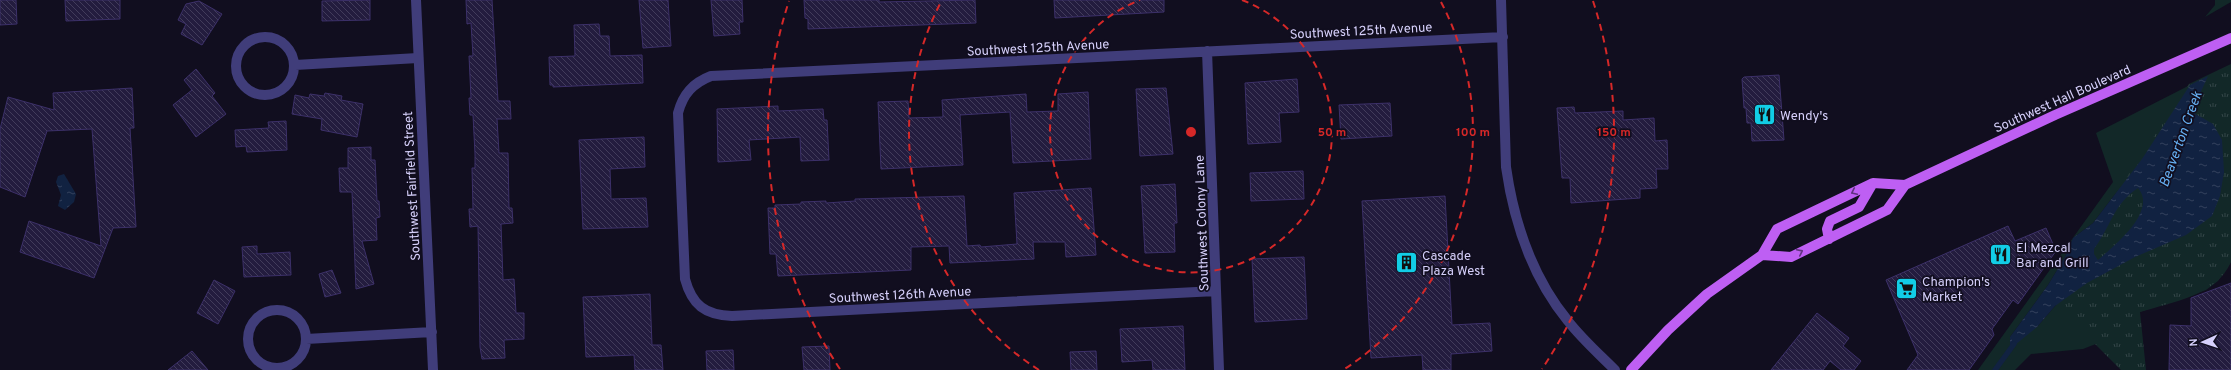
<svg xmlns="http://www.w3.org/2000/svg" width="2231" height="370" viewBox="0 0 2231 370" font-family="Overpass,sans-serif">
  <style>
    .grass { fill: #122828 }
    .park { fill: url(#park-tufts) }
    .water { fill: url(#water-ripples); fill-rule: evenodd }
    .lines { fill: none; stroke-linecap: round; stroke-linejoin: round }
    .stream { stroke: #112241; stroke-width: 5.5 }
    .building { fill: url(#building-back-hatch); stroke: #3c3069 }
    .minor { stroke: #403d7a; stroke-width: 10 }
    .major { stroke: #be5ff3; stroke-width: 10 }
    .oneway { stroke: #5f327e }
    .ring { fill: none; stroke: #d62828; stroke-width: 2; stroke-dasharray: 7 5 }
    .labels { text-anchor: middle; stroke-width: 3.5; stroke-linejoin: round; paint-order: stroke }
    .street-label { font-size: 13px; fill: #d6d0fb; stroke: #110e1f }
    .poi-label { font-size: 13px; fill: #d6d0fb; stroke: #110e1f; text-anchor: start }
    .water-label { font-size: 14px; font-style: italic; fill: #66b0f3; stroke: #110e1f }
    .centre { fill: #d62828; stroke: #110e1f; stroke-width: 2 }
    .ring-label { font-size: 12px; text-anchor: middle; font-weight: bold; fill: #d62828; stroke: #110e1f; stroke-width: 3.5; stroke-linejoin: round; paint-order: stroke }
  </style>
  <defs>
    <pattern id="park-tufts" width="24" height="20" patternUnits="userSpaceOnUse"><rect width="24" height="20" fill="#122828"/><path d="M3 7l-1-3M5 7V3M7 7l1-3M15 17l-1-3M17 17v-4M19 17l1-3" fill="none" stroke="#344648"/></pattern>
    <pattern id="water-ripples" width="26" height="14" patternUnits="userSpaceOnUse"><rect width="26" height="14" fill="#112241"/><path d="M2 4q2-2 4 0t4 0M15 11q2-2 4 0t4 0" fill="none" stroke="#33415d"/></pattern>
    <pattern id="building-back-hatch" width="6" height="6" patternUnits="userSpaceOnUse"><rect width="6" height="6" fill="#231c3e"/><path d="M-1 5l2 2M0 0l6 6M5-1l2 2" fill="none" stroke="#423c5b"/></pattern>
  </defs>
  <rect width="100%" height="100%" fill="#110e1f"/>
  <!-- grass -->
  <path class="grass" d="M2215,0h16v2l-26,15 10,-12z
    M2190,85l-48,74 -49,64 -20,15 -8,19 -17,28 -38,52 27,-10 18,-21 32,-23 144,-21 -13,19 -12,9 -66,22 -19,22 -38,15 -52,5 -16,16h-37l135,-188 -17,-49z"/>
  <!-- park -->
  <path class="park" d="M2231,64v198c-15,34 -59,40 -91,50l6,58h-25l-74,-74 142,-212z"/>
  <!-- water -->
  <path class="water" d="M2208,76l-16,36 21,12 9,16 2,32 -4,24 -8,20 -26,19 -51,22 -48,26 -32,23 -18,21 -27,22v-12l38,-52 17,-28 8,-19 20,-15 49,-64 48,-74zM2138,188c20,23 -24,58 -40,72l-4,-6v-5c16,-21 20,-46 44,-61z
    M64,174l12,20 -2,8 -9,8 -7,-4 3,-11 -5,-13 2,-6z"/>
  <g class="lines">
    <!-- stream -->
    <path class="stream" d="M1995,370l19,-26"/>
  </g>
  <!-- building -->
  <path class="building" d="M0,0h16l1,24 -17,1z
    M65,0h55v19l-54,2z
    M370,0v20l-48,1v-20z
    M466,0h26l6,101h12l1,18h-14l2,34h9l1,55h3l1,15 -12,1 2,56 11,-1 2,34h8v26l-20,1 1,18 -23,1 -2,-12 -2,-121 -8,1 -1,-18h4l-1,-41h3v-14l-2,-39h-3l-1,-17h2l-2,-42h4l-2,-33 -4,1z
    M639,0h29l3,46 -28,2z
    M711,0h31l1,22h-4l1,12 -26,2z
    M804,0h75v2l96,-2 1,23 -168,6v-10l-3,-1z
    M1054,0h110v12l-109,6z
    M199,1l23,13 -20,31 -21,-11 5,-10 -8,-4 8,-16z
    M599,24l1,12h9l1,20 32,-1 1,28 -90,4v-2h-3l-1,-28 26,-1 -1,-31z
    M196,69l19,24 -3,3 14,18 -30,23 -23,-32 19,-15 -8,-10z
    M1779,75l5,65 -32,1 -1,-18h-4l-1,-15h-2l-2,-29 2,-2z
    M1297,79l2,33 -20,1 2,29 -33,2 -3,-61z
    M132,88l2,40h-4l6,99 -23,1 -19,50 -74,-26 9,-31 72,25 -9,-117 -45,2 -22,66 -25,-10v-58l8,-32 46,13 -1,-17z
    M1166,88l7,66 -33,2 -4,-67z
    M1088,92l3,67 -78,4 -3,-51 -50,3 3,50 -82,4 -3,-67 30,-1 1,17 34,-1 -1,-17 84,-6 1,18 31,-1v-17z
    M325,93l17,3 -1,4 22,4 -6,33 -36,-7 1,-11 -30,-5 3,-19 14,3 1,-4 14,2z
    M1390,103l2,33 -51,3 -2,-34z
    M778,106v5l45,-2 1,11h3l2,40 -28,1 -1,-24 -51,3 2,20 -33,2 -1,-53z
    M1574,107l1,6 48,-2v9l31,-2 1,23 12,-1 1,29h-12l1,19 -17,1v9l-69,5 -1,-25h-8l-5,-70z
    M286,121l1,29 -40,2 -1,-6 -10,1 -1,-17 34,-2 -1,-6z
    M644,137l1,30 -35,2 1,30 35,-1 2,29 -65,2 -4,-89z
    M371,147v13h4l2,41h2l1,16 -4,1 1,22 -15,1 12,43 -18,5 -4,-97h-12l-1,-24h9v-20z
    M1303,171l1,28 -53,2 -1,-28z
    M1175,184l2,39h-3l1,29 -30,1 -4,-67z
    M1091,188l5,67 -30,2 -1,-15h-32l1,17 -84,4 -1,-17 -38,1v23l-133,6 -2,-22h-6l-2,-46h7v-3l26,-1v-2l25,-1v2l29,-2v-2l109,-3 3,50 13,-1 1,2 36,-3 -3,-51z
    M1445,196l7,129 38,-2 2,28 -41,3v16h-28l-1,-15 -51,3 -9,-157z
    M2008,226l7,15 31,-13 10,23 -38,53 -5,-4 -21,29 2,6 -25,35h-62l11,-15 -32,-75z
    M257,246v8l33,-2 1,23 -47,2 -2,-30z
    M1304,257l3,62 -52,3 -3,-63z
    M332,270l9,23 -16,4 -6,-23z
    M214,280l21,11 -17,33 -21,-11z
    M2231,283v87h-62l1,-45 21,1v-28z
    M650,294l2,51h9l2,25h-28l-1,-15 -48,2 -3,-60z
    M1817,313l32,25 -6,8 18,15 -7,9h-13l-11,-9 -7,9h-52z
    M1183,326l2,44h-32l-1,-10 -30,2 -2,-33z
    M829,346l1,24h-26l-2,-23z
    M733,350l1,20h-27l-1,-19z
    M192,351l16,19h-40z
    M1096,351l1,19h-26l-1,-18z"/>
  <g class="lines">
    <!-- minor -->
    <path class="minor" d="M416,0l17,370
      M1501,0l5,167c8,56 26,110 62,154 14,18 31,33 47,49
      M236 66a29 29 0 1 1 58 0a29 29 0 1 1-58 0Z
      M1207,51l12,319
      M295,65l123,-7
      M1216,291l-484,25c-27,-1 -40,-11 -47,-37l-7,-166c5,-19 15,-30 33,-37l792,-39
      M248 339a29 29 0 1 1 58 0a29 29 0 1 1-58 0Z
      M306,339l126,-7"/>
    <!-- major -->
    <path class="major" d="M1829,239l-2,-10 3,-8 29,-14 14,-24
      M1762,255l29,2 96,-47 18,-25
      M1631,370l37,-40 39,-36 55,-39 15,-26 96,-46 32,2 150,-70 176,-77"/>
  </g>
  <!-- one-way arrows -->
  <defs><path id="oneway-chevron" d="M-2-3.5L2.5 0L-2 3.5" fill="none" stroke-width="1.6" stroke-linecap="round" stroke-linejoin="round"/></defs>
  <g class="oneway">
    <use href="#oneway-chevron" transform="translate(1854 192) rotate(155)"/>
    <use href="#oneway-chevron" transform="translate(1800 252) rotate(-26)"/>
  </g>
  <!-- distance rings -->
  <g class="ring">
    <path d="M1242 0A141 141 0 1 1 1140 0"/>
    <path d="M1039 370A282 282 0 0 1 941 2M1441 2A282 282 0 0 1 1343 370"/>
    <path d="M840 369A423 423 0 0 1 789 1M1593 1A423 423 0 0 1 1542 369"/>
  </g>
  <!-- icons -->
  <defs>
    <symbol id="restaurant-square" viewBox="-11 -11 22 22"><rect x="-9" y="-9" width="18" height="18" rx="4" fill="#12cde6" stroke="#110e1f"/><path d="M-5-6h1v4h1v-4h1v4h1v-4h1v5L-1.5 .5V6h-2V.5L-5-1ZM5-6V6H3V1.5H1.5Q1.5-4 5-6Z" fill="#111"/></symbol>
    <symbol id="building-square" viewBox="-11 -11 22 22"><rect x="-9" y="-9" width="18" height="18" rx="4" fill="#12cde6" stroke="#110e1f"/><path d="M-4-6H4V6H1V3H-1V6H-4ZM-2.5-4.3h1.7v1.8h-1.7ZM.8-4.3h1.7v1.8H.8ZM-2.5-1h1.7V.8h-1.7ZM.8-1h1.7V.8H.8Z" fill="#111"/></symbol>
    <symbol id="supermarket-square" viewBox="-11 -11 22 22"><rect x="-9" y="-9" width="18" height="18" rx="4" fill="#12cde6" stroke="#110e1f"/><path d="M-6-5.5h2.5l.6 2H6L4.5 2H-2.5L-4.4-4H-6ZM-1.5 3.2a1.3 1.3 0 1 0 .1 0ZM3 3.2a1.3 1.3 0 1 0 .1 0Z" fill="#111"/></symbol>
  </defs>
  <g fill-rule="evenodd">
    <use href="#restaurant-square" x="1752" y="102" width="25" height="25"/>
    <use href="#restaurant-square" x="1988" y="242" width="25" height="25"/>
    <use href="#building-square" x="1394" y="250" width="25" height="25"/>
    <use href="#supermarket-square" x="1894" y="276" width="25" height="25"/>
  </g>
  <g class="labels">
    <!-- street labels -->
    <g class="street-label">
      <text transform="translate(1361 30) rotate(-3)" y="5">Southwest 125th Avenue</text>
      <text transform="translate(1038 47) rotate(-3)" y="5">Southwest 125th Avenue</text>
      <text transform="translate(2062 98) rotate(-24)" y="5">Southwest Hall Boulevard</text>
      <text transform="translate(411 186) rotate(-93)" y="5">Southwest Fairfield Street</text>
      <text transform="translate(1201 223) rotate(-92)" y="5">Southwest Colony Lane</text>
      <text transform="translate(900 294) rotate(-3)" y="5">Southwest 126th Avenue</text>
    </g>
    <!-- poi labels -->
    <g class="poi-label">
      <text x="1780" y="120">Wendy's</text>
      <text x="2016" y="252">El Mezcal<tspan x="2016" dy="15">Bar and Grill</tspan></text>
      <text x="1422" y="260">Cascade<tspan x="1422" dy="15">Plaza West</tspan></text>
      <text x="1922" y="286">Champion's<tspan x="1922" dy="15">Market</tspan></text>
    </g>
    <!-- water labels -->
    <g class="water-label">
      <text transform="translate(2180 139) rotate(-70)" y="5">Beaverton Creek</text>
    </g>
  </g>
  <circle cx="1191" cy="132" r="6" class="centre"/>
  <g class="ring-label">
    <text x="1332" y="136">50 m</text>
    <text x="1473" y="136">100 m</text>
    <text x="1614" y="136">150 m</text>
  </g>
  <!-- north arrow -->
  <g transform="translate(2203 342) rotate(267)" stroke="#110e1f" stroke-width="3" paint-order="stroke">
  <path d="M0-3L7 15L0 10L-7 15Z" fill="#d6d0fb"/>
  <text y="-6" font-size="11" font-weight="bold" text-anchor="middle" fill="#d6d0fb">N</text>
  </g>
</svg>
